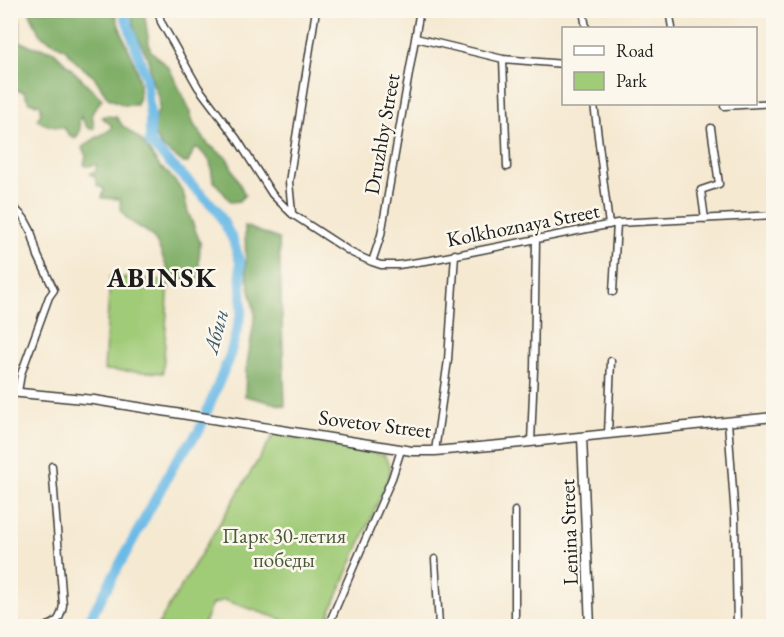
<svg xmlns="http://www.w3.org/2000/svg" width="784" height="637" viewBox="0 0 784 637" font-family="'EB Garamond',serif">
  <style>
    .green { fill: #a0cb77; stroke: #5e744a; stroke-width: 1.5 }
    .forest { fill: #80af68; stroke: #4e6642; stroke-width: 1.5 }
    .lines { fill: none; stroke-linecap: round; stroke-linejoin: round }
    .river { stroke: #6bbae6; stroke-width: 10 }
    .minor-casing { stroke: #3d3b37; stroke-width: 9 }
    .secondary-casing { stroke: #3d3b37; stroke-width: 11 }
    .minor { stroke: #fff; stroke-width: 6 }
    .secondary { stroke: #fff; stroke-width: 8 }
    .labels { text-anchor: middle; stroke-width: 5; stroke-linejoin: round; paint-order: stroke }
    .street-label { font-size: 21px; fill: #1c1c1c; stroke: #fbf7ec }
    .park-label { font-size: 21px; fill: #4a593c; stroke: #fbf7ec }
    .water-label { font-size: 22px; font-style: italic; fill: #3c5b6d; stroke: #fbf7ec }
    .district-label { font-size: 27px; font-weight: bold; letter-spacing: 1.5px; fill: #1c1c1c; stroke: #fbf7ec }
  </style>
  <rect width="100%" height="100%" fill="#fbf7ec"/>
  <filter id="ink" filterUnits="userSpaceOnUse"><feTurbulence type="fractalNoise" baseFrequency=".0167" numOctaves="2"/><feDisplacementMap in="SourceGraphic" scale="12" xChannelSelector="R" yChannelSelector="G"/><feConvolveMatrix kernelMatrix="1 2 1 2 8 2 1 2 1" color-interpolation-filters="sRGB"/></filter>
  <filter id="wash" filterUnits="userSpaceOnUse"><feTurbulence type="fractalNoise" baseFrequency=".008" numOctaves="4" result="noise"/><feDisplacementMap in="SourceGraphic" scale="24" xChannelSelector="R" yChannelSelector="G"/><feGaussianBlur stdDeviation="1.35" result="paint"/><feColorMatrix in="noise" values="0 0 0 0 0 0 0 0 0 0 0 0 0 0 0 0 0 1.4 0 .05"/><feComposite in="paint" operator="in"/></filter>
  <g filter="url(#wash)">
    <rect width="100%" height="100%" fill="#f5e9d2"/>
    <!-- green -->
    <path class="green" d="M110,277l59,4 -6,92 -59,-3z
      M274,434l110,21 6,11 -1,11 -65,149h-23l-77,-26 -13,5 -8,21h-46z"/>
    <!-- forest -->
    <path class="forest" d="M10,11h6l4,10v20l7,4 26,6 49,48 -10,14 2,15 -4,1 -3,-2 -6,-10 -2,3 1,11 -4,7 -7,-3 -5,-7c-10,-1 -18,-2 -27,-8l4,-7v-8l-12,-3 -5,-10 -8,-2 -5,-9z
      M29,11h86c6,34 32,57 22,94h-13l-16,-7 -13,-20 -19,-16 -11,-13 -25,-14z
      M129,11h15l6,39 19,18 19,38 6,19 14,19 19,14 18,37 -6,6 -8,1 -18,-22 -3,-19 -12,-13 -4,1 -6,14h-4l-23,-17 -7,-11 -1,-12 6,-15 -1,-12 -6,-15 -4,-23 -13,-26 -3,-16z
      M105,116l11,1 7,9 19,15 18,26 7,5 16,19 5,21 12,30 -1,22 4,15h-21l-12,-4c-5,-10 -8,-22 -13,-31 -9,-21 -37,-16 -37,-45l-18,-1 2,-9 -7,-4 -2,-8 -5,-3 6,-4 1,-5 -11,1 -2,-2 2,-8 -4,-8c4,-5 23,-15 29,-19l1,-3 -10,-9z
      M245,226l34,13 6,167 -40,-10 1,-26 9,-55 -9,-44z"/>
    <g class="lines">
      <!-- river -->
      <path class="river" d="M86,626l90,-165 23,-30 31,-76 12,-44 -2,-49 -7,-22 -16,-30 -67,-67v-28l-4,-38 -23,-67"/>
    </g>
  </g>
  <g filter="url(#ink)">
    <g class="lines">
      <defs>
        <path id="minor" d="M158,10l3,12 37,65 39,52 35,55 20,20 60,39 20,9 9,3h17l33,-5 186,-37 157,-8
          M583,10l3,18
          M669,10l3,18
          M416,38l87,21 61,5
          M503,59l4,108
          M594,104l15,121
          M724,106l50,-3
          M10,203l14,15 7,13 7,25 16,34 -5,7 -28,77 -3,18
          M292,213l-3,-31 27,-172
          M705,219l-4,-29 18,-6 -8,-56
          M372,262l9,-27 39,-225
          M613,292l4,-69
          M728,422l7,96 2,108
          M608,434l3,-73
          M531,442l3,-72 2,-131
          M435,451l13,-91 7,-106
          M435,559l4,67
          M47,626c11,-3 14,-9 16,-21l-11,-139
          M328,626l64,-148 9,-28
          M515,626v-115"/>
        <path id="secondary" d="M10,392l84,8 318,51h23l76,-7 263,-27
          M582,437l8,189"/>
      </defs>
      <!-- minor casing -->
      <use href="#minor" class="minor-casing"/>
      <!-- secondary casing -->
      <use href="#secondary" class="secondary-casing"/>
      <!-- minor -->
      <use href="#minor" class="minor"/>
      <!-- secondary -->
      <use href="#secondary" class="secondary"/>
    </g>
  </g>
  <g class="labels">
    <!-- street labels -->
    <g class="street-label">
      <text transform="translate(382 134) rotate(-80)" y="7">Druzhby Street</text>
      <text transform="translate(523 225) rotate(-11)" y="7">Kolkhoznaya Street</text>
      <text transform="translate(375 424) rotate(7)" y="7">Sovetov Street</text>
      <text transform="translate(569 532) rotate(-92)" y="7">Lenina Street</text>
    </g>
    <!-- park labels -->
    <g class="park-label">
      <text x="284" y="543">Парк 30-летия<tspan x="284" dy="24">победы</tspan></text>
    </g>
    <!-- water labels -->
    <g class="water-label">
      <text transform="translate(215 331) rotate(-75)" y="8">Абин</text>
    </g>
    <!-- district labels -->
    <g class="district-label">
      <text x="162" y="287">ABINSK</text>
    </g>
  </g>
  <!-- margin -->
  <rect width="784" height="637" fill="none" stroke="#fbf7ec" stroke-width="36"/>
  <!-- legend -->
  <rect x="562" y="27" width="195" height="78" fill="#fbf7ec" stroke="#a29f99" stroke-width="1.5"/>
  <rect x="574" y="46" width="30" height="9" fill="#ffffff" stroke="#a29f99" stroke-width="1.5"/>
  <text x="616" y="57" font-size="18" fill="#1c1c1c">Road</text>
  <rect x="574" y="72" width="30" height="18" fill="#a0cb77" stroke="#a29f99" stroke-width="1.5"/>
  <text x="616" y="87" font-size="18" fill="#1c1c1c">Park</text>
</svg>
